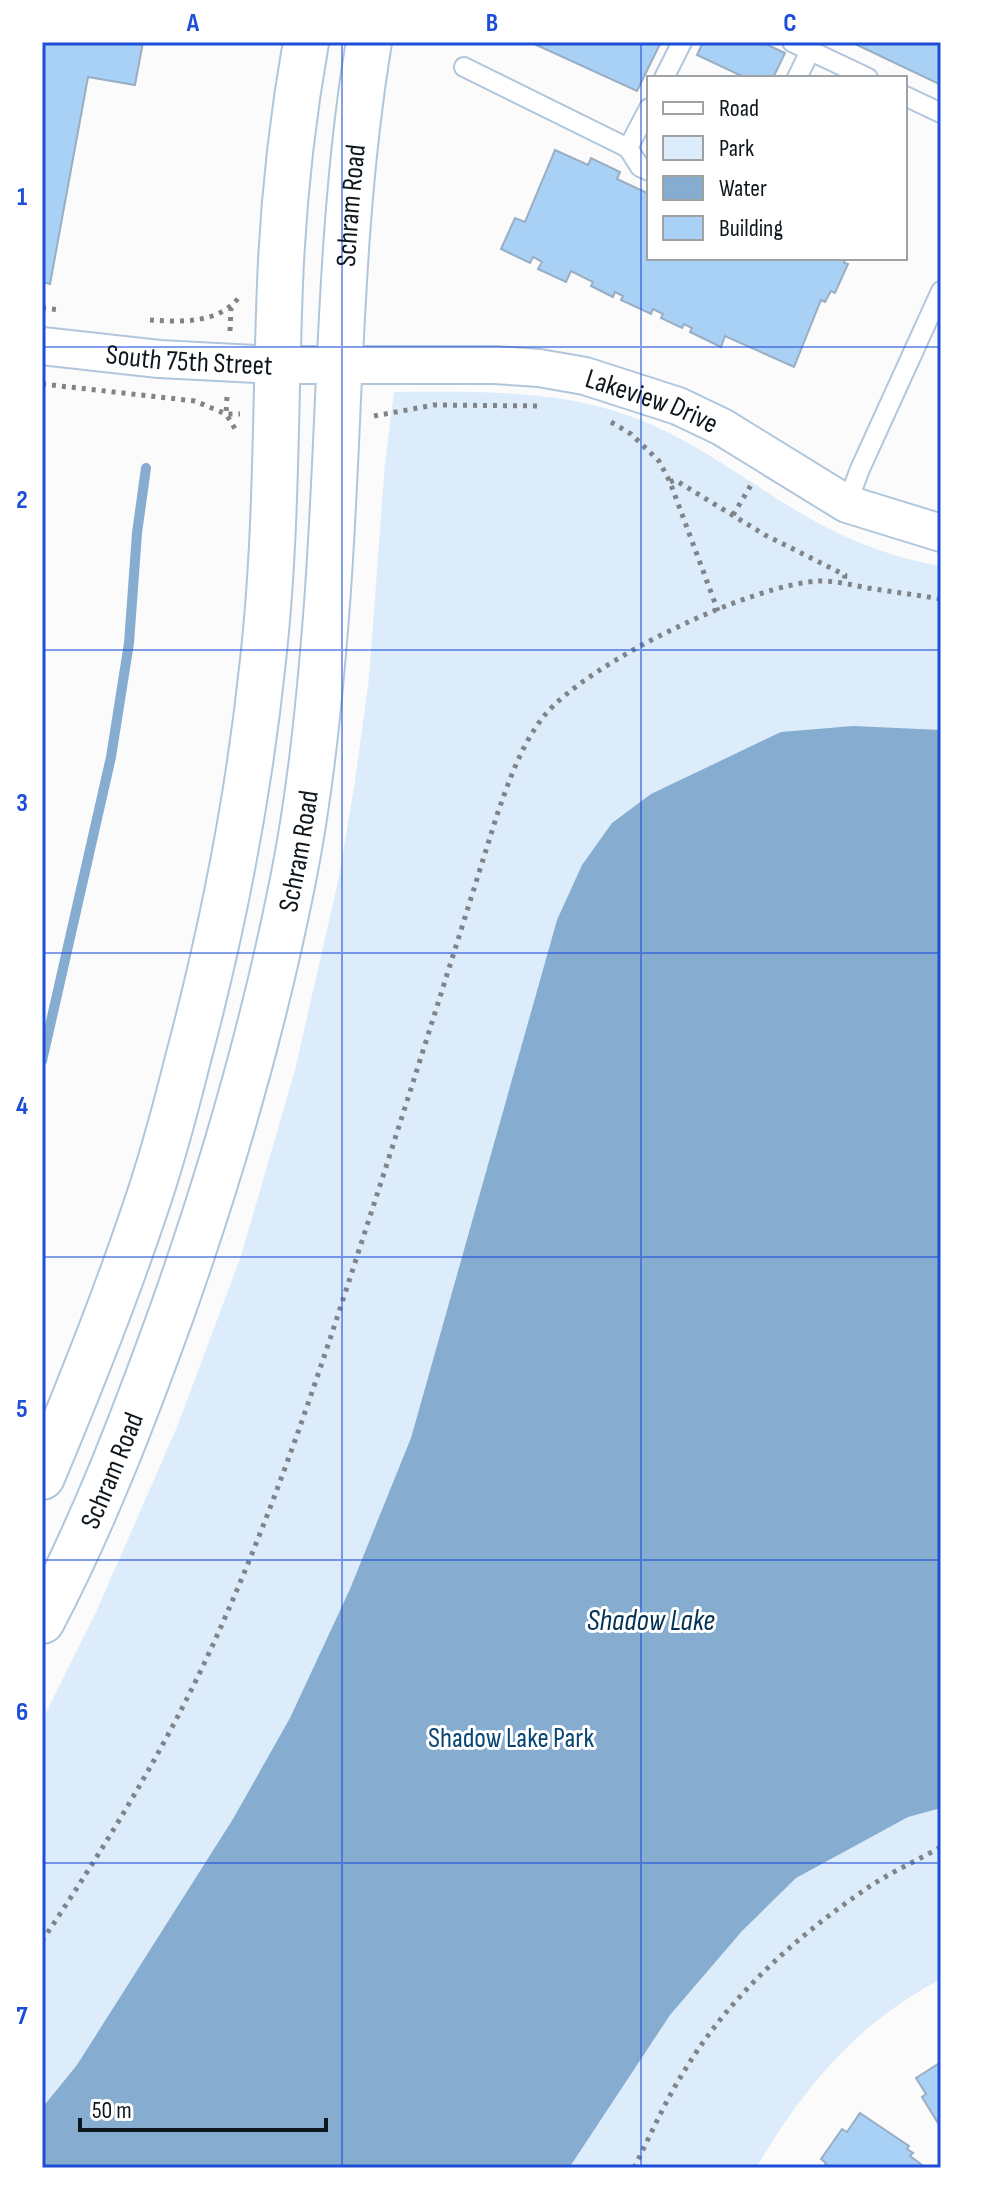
<svg xmlns="http://www.w3.org/2000/svg" width="983" height="2210" viewBox="0 0 983 2210" font-family="'Sofia Sans Condensed',sans-serif">
  <style>
    .green { fill: #dcecfb }
    .water { fill: #86acd0 }
    .lines { fill: none; stroke-linecap: round; stroke-linejoin: round }
    .stream { stroke: #86acd0; stroke-width: 10 }
    .building { fill: #a9d0f5; stroke: #99aec2; stroke-width: 2 }
    .service-casing { stroke: #b1c6db; stroke-width: 22 }
    .minor-casing { stroke: #b1c6db; stroke-width: 40 }
    .secondary-casing { stroke: #b1c6db; stroke-width: 48 }
    .path { stroke: #808488; stroke-width: 5; stroke-dasharray: 4 6; stroke-linecap: butt }
    .service { stroke: #fff; stroke-width: 18 }
    .minor { stroke: #fff; stroke-width: 36 }
    .secondary { stroke: #fff; stroke-width: 44 }
    .grid { fill: none; stroke: #1d4ed8; stroke-width: 2; stroke-opacity: 0.55 }
    .labels { text-anchor: middle; stroke-width: 6; stroke-linejoin: round; paint-order: stroke }
    .street-label { font-size: 28px; fill: #0f171e; stroke: #fff }
    .park-label { font-size: 28px; fill: #074674; stroke: #fff }
    .water-label { font-size: 30px; font-style: italic; fill: #033154; stroke: #fff }
    .neatline { fill: none; stroke: #1d4ed8; stroke-width: 3 }
    .grid-label { font-size: 26px; text-anchor: middle; font-weight: bold; fill: #1d4ed8 }
  </style>
  <rect width="100%" height="100%" fill="#fbfbfb"/>
  <!-- green -->
  <path class="green" d="M394,392c87,0 177,-4 258,33 71,31 130,85 201,115 29,12 58,21 88,26v1413c-85,45 -137,108 -185,189h-714v-447l55,-111 80,-183 64,-171 54,-186 44,-193 16,-96 14,-103 16,-215z"/>
  <!-- water -->
  <path class="water" d="M853,726l88,4v1078l-33,9 -112,61 -54,53 -72,84 -101,153h-527v-60l35,-43 156,-246 57,-101 60,-129 61,-151 146,-518 25,-55 30,-42 39,-29 130,-62z"/>
  <g class="lines">
    <!-- stream -->
    <path class="stream" d="M42,1061l69,-304 18,-114 8,-110 9,-65"/>
  </g>
  <!-- building -->
  <path class="building" d="M42,42h101l-8,43 -47,-8 -38,207 -8,-2z
    M530,42h131l-24,49z
    M703,42h58l24,11 -12,25h-27l-49,-23z
    M851,42h90v43z
    M555,150l33,15 3,-7 29,14 -3,7 30,14 2,-3v68h197l-2,5 4,1 -13,29 -4,-2 -6,11 -4,-2 -27,67 -69,-31 -4,11 -31,-15 2,-4 -8,-4 -2,4 -21,-10 2,-4 -10,-5 -2,5 -30,-14 2,-4 -8,-4 -2,5 -22,-11 2,-4 -22,-11 -5,11 -28,-13 4,-7 -9,-5 -3,6 -29,-14 14,-31 10,4z
    M941,2062v59l-3,2 -16,-26 4,-3 -10,-16z
    M860,2113l49,33 -2,3 6,4 -3,3 12,9 -2,3h-97l3,-5 -5,-4 21,-30 5,3z"/>
  <g class="lines">
    <defs>
      <path id="service" d="M792,42l76,36
        M464,67l164,81 21,-40
        M664,78l18,-36
        M797,78l13,-27
        M905,96l36,17
        M628,148l12,19 9,4
        M847,504l13,-35 81,-178"/>
      <g id="minor">
        <path id="s1" d="M42,346l117,13 118,6h218l44,3 46,8 93,30 44,21 125,77 94,29"/>
      </g>
      <g id="secondary">
        <path d="M42,1477c36,-86 71,-173 101,-262 18,-51 32,-104 45,-156 35,-131 61,-264 75,-399 14,-125 12,-250 17,-376 3,-80 12,-163 26,-242"/>
        <path id="s2" d="M42,1621c52,-99 92,-204 130,-309 50,-141 92,-286 121,-432 18,-90 27,-185 34,-276 14,-188 11,-376 42,-562"/>
      </g>
    </defs>
    <!-- service casing -->
    <use href="#service" class="service-casing"/>
    <!-- minor casing -->
    <use href="#minor" class="minor-casing"/>
    <!-- secondary casing -->
    <use href="#secondary" class="secondary-casing"/>
    <!-- path -->
    <path class="path" d="M42,308l19,2
      M150,320c32,2 69,4 90,-24
      M230,331l1,-23
      M42,384l153,17 31,13h14
      M227,397l-1,17 11,18
      M374,416l60,-11 109,1
      M611,422l20,12 28,27 11,21 48,129
      M670,482l5,-2 90,55 80,40 -1,7
      M733,515l18,-30
      M42,1941c59,-88 115,-179 161,-275 64,-136 111,-276 157,-419 47,-144 92,-288 137,-432 12,-34 24,-70 47,-99 44,-54 207,-132 276,-135 17,0 32,4 48,7 25,4 49,7 73,11
      M634,2168c17,-34 33,-71 54,-103 44,-71 109,-129 178,-176 23,-16 50,-28 75,-42"/>
    <!-- service -->
    <use href="#service" class="service"/>
    <!-- minor -->
    <use href="#minor" class="minor"/>
    <!-- secondary -->
    <use href="#secondary" class="secondary"/>
  </g>
  <!-- grid -->
  <path class="grid" d="M342,42v2126M641,42v2126M42,347h899M42,650h899M42,953h899M42,1257h899M42,1560h899M42,1863h899"/>
  <g class="labels">
    <!-- street labels -->
    <g class="street-label">
      <text dy="10" stroke="none"><textPath href="#s2" startOffset="1462">Schram Road</textPath></text>
      <text dy="10" stroke="none"><textPath href="#s1" startOffset="148">South 75th Street</textPath></text>
      <text dy="10" stroke="none"><textPath href="#s1" startOffset="616">Lakeview Drive</textPath></text>
      <text dy="10" stroke="none"><textPath href="#s2" startOffset="814">Schram Road</textPath></text>
      <text dy="10" stroke="none"><textPath href="#s2" startOffset="166">Schram Road</textPath></text>
    </g>
    <!-- park labels -->
    <g class="park-label">
      <text x="511" y="1747">Shadow Lake Park</text>
    </g>
    <!-- water labels -->
    <g class="water-label">
      <text x="651" y="1630">Shadow Lake</text>
    </g>
  </g>
  <!-- border -->
  <rect width="983" height="2210" fill="none" stroke="#ffffff" stroke-width="88"/>
  <!-- legend -->
  <rect x="647" y="76" width="260" height="184" fill="#ffffff" stroke="#9fa2a5" stroke-width="2"/>
  <rect x="663" y="102" width="40" height="12" fill="#ffffff" stroke="#9fa2a5" stroke-width="2"/>
  <text x="719" y="116" font-size="24" fill="#0f171e">Road</text>
  <rect x="663" y="136" width="40" height="24" fill="#dcecfb" stroke="#9fa2a5" stroke-width="2"/>
  <text x="719" y="156" font-size="24" fill="#0f171e">Park</text>
  <rect x="663" y="176" width="40" height="24" fill="#86acd0" stroke="#9fa2a5" stroke-width="2"/>
  <text x="719" y="196" font-size="24" fill="#0f171e">Water</text>
  <rect x="663" y="216" width="40" height="24" fill="#a9d0f5" stroke="#9fa2a5" stroke-width="2"/>
  <text x="719" y="236" font-size="24" fill="#0f171e">Building</text>
  <!-- scale -->
  <path d="M80 2118v12h246v-12" fill="none" stroke="#0f171e" stroke-width="4"/>
  <text x="92" y="2118" font-size="24" fill="#0f171e" stroke="#ffffff" stroke-width="6" paint-order="stroke">50 m</text>
  <rect x="44" y="44" width="895" height="2122" class="neatline"/>
  <g class="grid-label">
    <text x="193" y="31">A</text>
    <text x="492" y="31">B</text>
    <text x="790" y="31">C</text>
    <text x="22" y="205">1</text>
    <text x="22" y="508">2</text>
    <text x="22" y="811">3</text>
    <text x="22" y="1114">4</text>
    <text x="22" y="1417">5</text>
    <text x="22" y="1720">6</text>
    <text x="22" y="2024">7</text>
  </g>
</svg>
